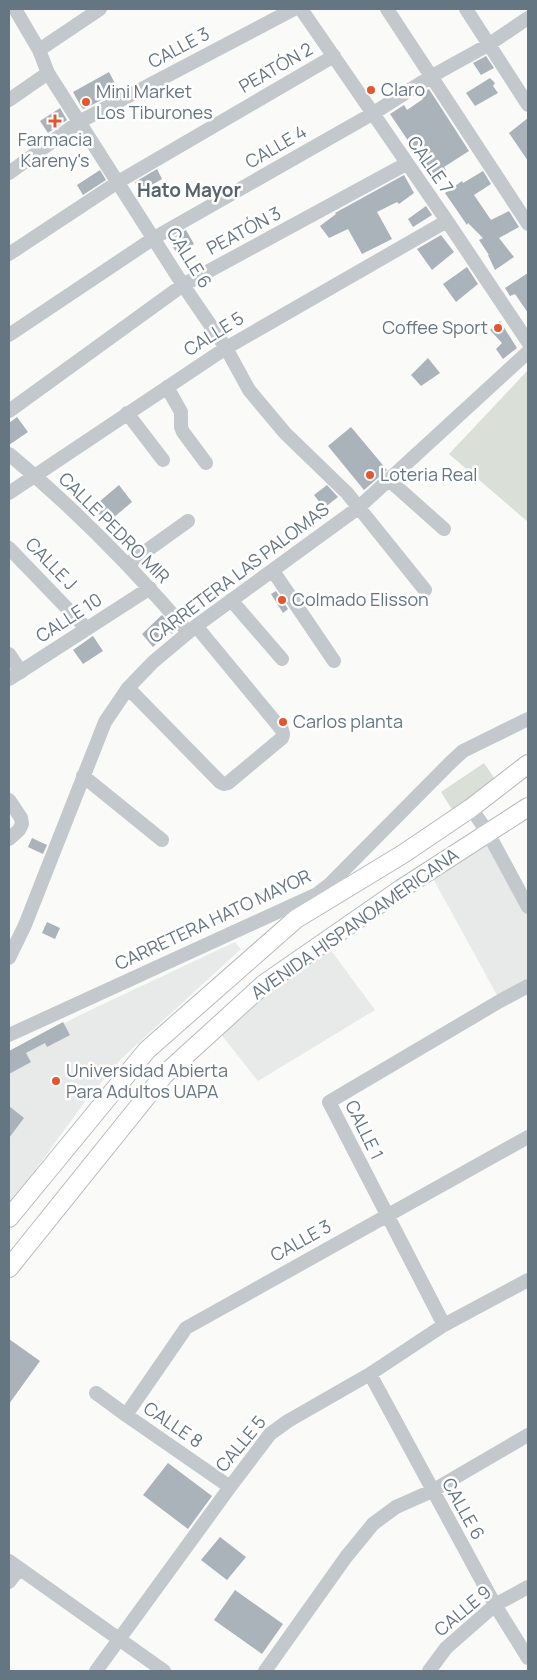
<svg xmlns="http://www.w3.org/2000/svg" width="537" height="1680" viewBox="0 0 537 1680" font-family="Manrope,sans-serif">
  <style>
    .built { fill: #e8e9e9 }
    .green { fill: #dadfd7 }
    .building { fill: #aab3b9 }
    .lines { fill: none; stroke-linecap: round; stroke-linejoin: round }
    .major-casing { stroke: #b5babe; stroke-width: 20 }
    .minor { stroke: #c3c8cc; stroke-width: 14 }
    .major { stroke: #fff; stroke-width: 18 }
    .poi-dot { fill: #e4572e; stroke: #fff; stroke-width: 2 }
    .labels { text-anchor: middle; stroke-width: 5; stroke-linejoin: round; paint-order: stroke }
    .street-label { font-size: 18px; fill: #657683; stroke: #fff }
    .poi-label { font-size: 18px; fill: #657683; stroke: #fff; text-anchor: start }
    .neighbourhood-label { font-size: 19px; font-weight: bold; fill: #57646e; stroke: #fff }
  </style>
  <rect width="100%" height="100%" fill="#fafaf8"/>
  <!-- built -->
  <path class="built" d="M485,838l43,78v64l-30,17 -68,-124z
    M235,942l6,7 -120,110 -37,44 -75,103v-154l73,-38z
    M325,942l50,68 -117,71 -42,-53z"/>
  <!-- green -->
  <path class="green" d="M528,370v152l-79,-68z
    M484,763l13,19 -44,29 -12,-19z"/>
  <!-- building -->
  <path class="building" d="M486,56l8,12 -13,7 -8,-12z
    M109,72l10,19 -35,18 -2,-1 -9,-16z
    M490,78l5,5 -2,3 5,7 -23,13 -9,-13z
    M429,89l40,62 -25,16 2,3 -12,9 -44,-65 14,-9 3,5 16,-11 -3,-4z
    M60,108l7,12 -19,13 -8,-12z
    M528,118v43l-19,-28z
    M157,169l5,10 -22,13 -5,-10z
    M100,170l6,10 -23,15 -6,-10z
    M483,171l8,13 -17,11 17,25 18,-9 10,16 -20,11 15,19 -19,13 -7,-15h1l-10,-15 4,-2 -15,-15 -1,2 -22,-32 17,-12 1,2z
    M404,175l10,18 -15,11 -2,-2 -20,10 15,27 -30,15 -14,-25 -19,9 -9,-12 16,-12 -1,-1z
    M426,206l6,9 -19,12 -5,-8z
    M186,230l8,14 -17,10 -8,-14z
    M441,235l13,17 -22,18 -15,-21z
    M467,267l11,17 -22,18 -13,-18z
    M528,273v40l-13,-19 -5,2 -5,-8z
    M500,321l17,27 -14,11 -7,-10 6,-6 -12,-13z
    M428,358l12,15 -19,13 -10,-11z
    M17,417l11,15 -19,13v-22z
    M351,427l36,43 -23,20 -36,-44z
    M119,485l13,17 -25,21 -14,-16z
    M327,485l11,12 -14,11 -10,-13z
    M276,591l12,18 -5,4 -12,-19z
    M162,615l13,15 -3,4 -3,-3 -16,16 -11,-13z
    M93,636l10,15 -20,13 -10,-14z
    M32,838l15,7 -4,9 -15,-7z
    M47,922l13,6 -5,11 -13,-6z
    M63,1022l7,13 -23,12 -2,-4 -19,10 5,9 -22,12v-23z
    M9,1106l15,12 -15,20z
    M9,1339l31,22 -31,43z
    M168,1463l44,33 -24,33 -45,-34z
    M220,1537l26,20 -19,23 -26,-20z
    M235,1590l48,34 -21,30 -48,-34z"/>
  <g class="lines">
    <defs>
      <path id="major" d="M9,1218l138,-168 149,-131 107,-65 68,-46 57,-44
        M9,1268l155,-193 100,-91 137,-95 127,-82"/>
    </defs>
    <!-- major casing -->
    <use href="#major" class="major-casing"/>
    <!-- minor -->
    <path class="minor" d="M15,9l24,41 9,23 135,212 43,63 23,42 36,43 62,60 78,97
      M301,9l146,212 81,121
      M387,9l141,215
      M466,9l62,96
      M39,50l61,-41
      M9,100l39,-27
      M9,173l70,-51 215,-113
      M9,254l109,-72 216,-126
      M9,335l145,-97 218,-124 60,-38 56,-31 40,-27
      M167,387l14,25v15l2,5 23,31
      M9,411l174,-126 223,-121
      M127,413l36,47
      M9,454c65,54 124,114 179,178
      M389,480l55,49
      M9,493l217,-145 221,-127
      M9,548l78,81
      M128,564l60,-43
      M273,571l61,90
      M231,600l51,59
      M9,654l12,18
      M9,679l141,-91
      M128,688l92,94 4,2 4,-1 54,-45 1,-4 -1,-4 -86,-104
      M83,776l79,64
      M9,800l12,18 1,6 -3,6 -10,9
      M471,808l17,25 40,74
      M9,958l16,-33 80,-203 23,-34 25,-26 43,-36 162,-118 170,-156
      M9,1035l308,-141 13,-10 119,-120 14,-13 65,-32
      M444,1325l-115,-223 171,-101 28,-15
      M370,1374l125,231 33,53
      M96,1393l30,22 104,72
      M126,1415l60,-87 342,-191
      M9,1561l155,110
      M9,1582l10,-13
      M96,1671l134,-184 40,-53 18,-13 82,-47 74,-49 84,-45
      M265,1671l81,-114 27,-33 23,-17 36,-16 96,-56
      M429,1671l17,-23 49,-43 33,-18"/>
    <!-- major -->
    <use href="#major" class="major"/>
  </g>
  <!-- markers -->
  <g class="poi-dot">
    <circle cx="371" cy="90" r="5"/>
    <circle cx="86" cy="102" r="5"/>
    <path d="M52.5 113.5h5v5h5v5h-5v5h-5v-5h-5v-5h5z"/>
    <circle cx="498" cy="328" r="5"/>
    <circle cx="370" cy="475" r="5"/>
    <circle cx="282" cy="600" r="5"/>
    <circle cx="283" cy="722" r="5"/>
    <circle cx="56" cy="1081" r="5"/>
  </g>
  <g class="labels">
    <!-- street labels -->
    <g class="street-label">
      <text transform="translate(179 48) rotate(-28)" y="6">CALLE 3</text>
      <text transform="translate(276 68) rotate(-30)" y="6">PEATÓN 2</text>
      <text transform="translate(276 147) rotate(-30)" y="6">CALLE 4</text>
      <text transform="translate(430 165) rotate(55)" y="6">CALLE 7</text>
      <text transform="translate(244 231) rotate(-28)" y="6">PEATÓN 3</text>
      <text transform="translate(189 258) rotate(58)" y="6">CALLE 6</text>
      <text transform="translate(214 334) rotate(-32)" y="6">CALLE 5</text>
      <text transform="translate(114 528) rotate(45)" y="6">CALLE PEDRO MIR</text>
      <text transform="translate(51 564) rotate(46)" y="6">CALLE J</text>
      <text transform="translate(239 573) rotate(-37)" y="6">CARRETERA LAS PALOMAS</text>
      <text transform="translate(69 618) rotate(-33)" y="6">CALLE 10</text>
      <text transform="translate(213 920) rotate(-25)" y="6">CARRETERA HATO MAYOR</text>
      <text transform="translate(355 924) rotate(-35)" y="6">AVENIDA HISPANOAMERICANA</text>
      <text transform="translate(364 1130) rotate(64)" y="6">CALLE 1</text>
      <text transform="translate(301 1241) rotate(-29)" y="6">CALLE 3</text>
      <text transform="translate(173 1425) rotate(34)" y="6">CALLE 8</text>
      <text transform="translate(241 1444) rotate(-50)" y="6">CALLE 5</text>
      <text transform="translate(463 1509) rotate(61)" y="6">CALLE 6</text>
      <text transform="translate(463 1611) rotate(-40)" y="6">CALLE 9</text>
    </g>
    <!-- poi labels -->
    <g class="poi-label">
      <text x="381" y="96">Claro</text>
      <text x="96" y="98">Mini Market<tspan x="96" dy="21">Los Tiburones</tspan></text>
      <text x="55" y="146" text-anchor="middle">Farmacia<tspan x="55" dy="21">Kareny's</tspan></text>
      <text x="488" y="334" text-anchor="end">Coffee Sport</text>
      <text x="380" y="481">Loteria Real</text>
      <text x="292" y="606">Colmado Elisson</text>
      <text x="293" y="728">Carlos planta</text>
      <text x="66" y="1077">Universidad Abierta<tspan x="66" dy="21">Para Adultos UAPA</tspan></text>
    </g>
    <!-- neighbourhood labels -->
    <g class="neighbourhood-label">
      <text x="189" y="197">Hato Mayor</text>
    </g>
  </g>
  <!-- border -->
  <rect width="537" height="1680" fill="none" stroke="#657683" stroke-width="20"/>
</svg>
